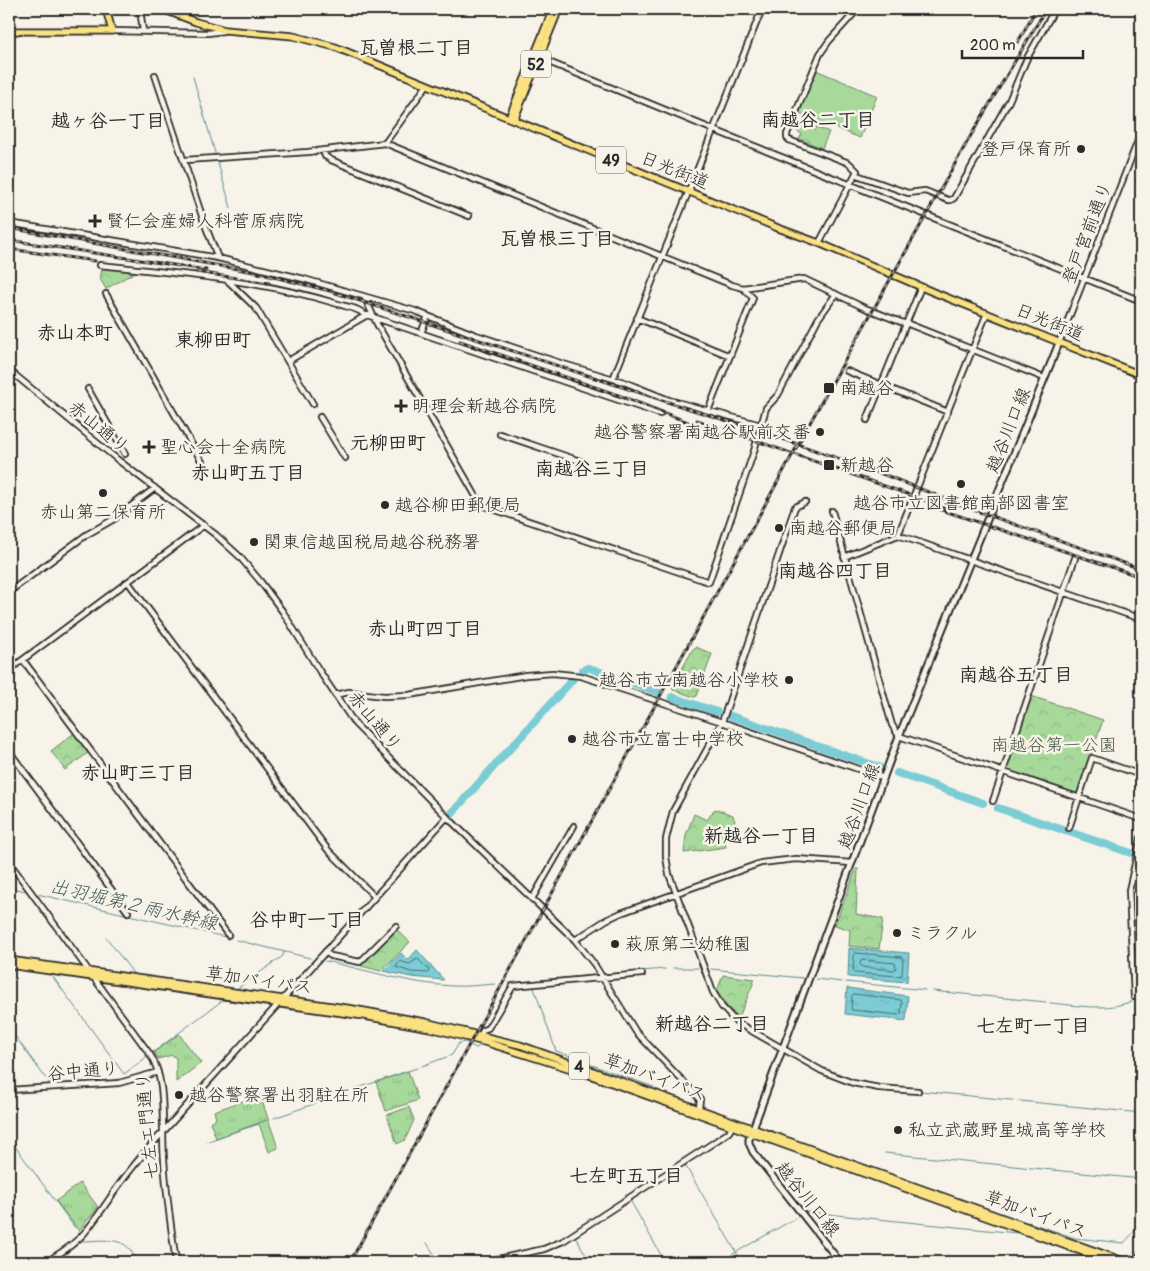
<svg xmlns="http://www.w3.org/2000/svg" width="1150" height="1271" viewBox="0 0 1150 1271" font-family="Pangolin,'Klee One',sans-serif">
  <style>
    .grass { fill: url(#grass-tufts); stroke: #698263 }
    .park { fill: url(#park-crowns); stroke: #698263 }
    .pitch { fill: #a7d99b; stroke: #698263 }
    .water { fill: url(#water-ripples); stroke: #5b8c91 }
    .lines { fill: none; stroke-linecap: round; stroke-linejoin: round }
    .shore { stroke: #4b6b6f; stroke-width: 1 }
    .stream { stroke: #5b8c91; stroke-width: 1 }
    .river { stroke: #7bccd5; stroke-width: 8 }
    .tertiary-casing { stroke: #2b2b2b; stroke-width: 8 }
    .secondary-casing { stroke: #2b2b2b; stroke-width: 9 }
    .primary-casing { stroke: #2b2b2b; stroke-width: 9 }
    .trunk-casing { stroke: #2b2b2b; stroke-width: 9 }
    .tertiary { stroke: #f7f3e8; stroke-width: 4.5 }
    .secondary { stroke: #f7f3e8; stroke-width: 5 }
    .primary { stroke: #fae181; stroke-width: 5.5 }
    .trunk { stroke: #fae181; stroke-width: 5.5 }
    .rail-casing { stroke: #2b2b2b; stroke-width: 3 }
    .rail { stroke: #f7f3e8; stroke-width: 1; stroke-dasharray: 4; stroke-linecap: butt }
    .poi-dot { fill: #2b2b2b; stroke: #f7f3e8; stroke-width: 2 }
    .labels { text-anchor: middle; stroke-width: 5; stroke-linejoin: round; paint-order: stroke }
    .shield { fill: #f7f3e8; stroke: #686764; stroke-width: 1 }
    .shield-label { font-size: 16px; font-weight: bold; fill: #2b2b2b }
    .poi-label { font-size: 18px; fill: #2b2b2b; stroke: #f7f3e8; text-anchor: start }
    .street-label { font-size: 18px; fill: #2b2b2b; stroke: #f7f3e8 }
    .park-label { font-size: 18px; fill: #4a5647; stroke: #f7f3e8 }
    .neighbourhood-label { font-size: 19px; font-weight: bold; fill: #2b2b2b; stroke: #f7f3e8 }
    .water-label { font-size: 19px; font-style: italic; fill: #435b5e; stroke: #f7f3e8 }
  </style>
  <defs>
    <pattern id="grass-tufts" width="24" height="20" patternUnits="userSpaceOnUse" patternTransform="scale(1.25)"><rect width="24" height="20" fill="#a7d99b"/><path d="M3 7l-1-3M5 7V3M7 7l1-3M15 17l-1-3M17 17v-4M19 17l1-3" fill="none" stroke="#90ba86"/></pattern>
    <pattern id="park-crowns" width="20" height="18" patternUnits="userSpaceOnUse" patternTransform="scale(1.25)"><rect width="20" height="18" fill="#a7d99b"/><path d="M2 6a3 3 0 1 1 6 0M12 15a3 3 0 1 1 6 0" fill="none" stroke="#90ba86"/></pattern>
    <pattern id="water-ripples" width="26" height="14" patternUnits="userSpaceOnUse" patternTransform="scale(1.25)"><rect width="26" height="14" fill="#7bccd5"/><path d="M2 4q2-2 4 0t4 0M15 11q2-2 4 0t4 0" fill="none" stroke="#6aafb7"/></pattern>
  </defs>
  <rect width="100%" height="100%" fill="#f7f3e8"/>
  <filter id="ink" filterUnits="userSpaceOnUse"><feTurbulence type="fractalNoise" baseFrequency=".02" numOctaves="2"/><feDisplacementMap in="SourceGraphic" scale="10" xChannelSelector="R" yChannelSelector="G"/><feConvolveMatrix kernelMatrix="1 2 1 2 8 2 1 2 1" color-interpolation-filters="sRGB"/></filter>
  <g filter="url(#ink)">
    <!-- grass -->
    <path class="grass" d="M179,1034l22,29 -25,19v-24l-4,-3 -14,4 -4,-7z
      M408,1071l10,29 -32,11 -10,-29z
      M260,1095l18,53 -9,4 -10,-28 -43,14 -6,-16 6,-3 -2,-8z
      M409,1107l5,13 -9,20 -8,4 -10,-29z
      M80,1183l18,24 -19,24 -23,-30z"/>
    <!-- park -->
    <path class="park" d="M802,121l27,11 -7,16 -23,-9 3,-5 -5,-3z
      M104,267l31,4v1l-29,17 -6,-10 2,-10z
      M696,647l16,7 -15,42 -3,1 -20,-7 -2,-3 21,-38z
      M1031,696l72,24 -25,75 -74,-23z
      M74,733l14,20 -23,17 -14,-19z
      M715,809l18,6 5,19 -14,5 2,8 -42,6 2,-18 8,-21 13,6z
      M856,869h2l-2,45 27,5 -4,30 -30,-3 1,-16 -15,-5z
      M397,930l13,12 -29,29 -20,-5z
      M723,975l32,4 -16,38 -12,-10 -10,-16z"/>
    <!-- pitch -->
    <path class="pitch" d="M816,70l61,26 -17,42 -61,-25z"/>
    <!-- water -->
    <path class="water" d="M849,948l60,5 -2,29 -59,-5z
      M417,950l27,30 -33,-3 -27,-6 17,-18 7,7z
      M847,988l61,8 -2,25 -61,-7z"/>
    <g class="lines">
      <!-- shore -->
      <path class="shore" d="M856,953l46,4 1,2 -1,16 -3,1 -45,-3 -1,-3 1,-14z
        M418,959l11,11 -1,3 -17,-1 -15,-5 4,-6 9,3z
        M862,960l33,3 1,5 -2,2 -32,-3 -2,-3z
        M854,994l47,6 1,2 -1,11 -2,2 -47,-5 -1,-2 1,-12z"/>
      <!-- stream -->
      <path class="stream" d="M193,77l38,131
        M9,887l16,4
        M37,894l188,43
        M106,937l27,36
        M236,940l74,18
        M325,961c42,9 84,23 127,25 14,1 28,-1 43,-2
        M673,968h25
        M711,969l92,9
        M606,974l59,-5
        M53,977l71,97 99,-74 14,2
        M816,979l26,3
        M846,982l79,8
        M509,983l87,-8
        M238,988l45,-32 1,-4
        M534,988l22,63 17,6 2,2 79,28
        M932,991l114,11
        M1136,999l5,-2
        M1050,1003c26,2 57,9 82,-2
        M9,1028l41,56
        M422,1066l30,-11 7,-12 6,-1 11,6 6,-3 5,1
        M352,1090l65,-22
        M920,1091l221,22
        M274,1118l74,-26
        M9,1138l66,90
        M206,1142l61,-22
        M885,1153l256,26
        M685,1165l57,97
        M630,1200l35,62
        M805,1213l2,-1 210,21 2,-2
        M1027,1223l1,-1 47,16 49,5 17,-19
        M575,1236l15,26
        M77,1237l6,-6
        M82,1241c22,0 47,-7 54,21
        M427,1243l12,19
        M9,1248l10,14
        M826,1250l10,12
        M56,1252l16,-11
        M512,1258l2,4
        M40,1262l9,-6
        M719,1262l82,-47"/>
      <!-- river -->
      <path class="river" d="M592,669l66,23
        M583,670l5,-2
        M672,697l45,15
        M731,716l81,28
        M817,746l62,21
        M897,773l86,30
        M998,808l136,46
        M452,813l120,-133"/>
      <defs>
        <path id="tertiary" d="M140,9l3,22
          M112,31l96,2 15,-2
          M539,58l175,72 427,171
          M155,75l49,147 14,36
          M385,143l347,142 11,3 61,-9 61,29 41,16
          M323,150l2,6 6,4 138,56
          M185,160l123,-8 77,-9 42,-58
          M857,175l51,18 17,-2 23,9h3l3,-2 55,-97 18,-43 28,-49
          M9,223l209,35 86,21 111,32 61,24 84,28 64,19 45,18 92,25
          M819,243l38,-72 -8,-8 -60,-23 -2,-2v-4l33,-80 9,-13 29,-32
          M100,265c80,9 161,15 238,39 8,3 23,4 27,12
          M227,280l29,28 57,96
          M106,294l100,175
          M365,298l12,26 104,181 228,77 45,-131 12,-43 12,-13 40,-76 18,-25
          M637,318l93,38
          M906,323l138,55
          M421,333l7,-17
          M1059,343l82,-210
          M288,361l79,-46 293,99
          M9,370l109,90 98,75 23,21 21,25 23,31 37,60 35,52 92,93 128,123 19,24 42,68 64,67 -1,9
          M847,371l101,41
          M613,379l149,-370
          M88,389l37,65
          M708,411l45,-113 -10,-10
          M320,417l25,41
          M867,420l54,-133
          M500,434l83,28
          M805,502l-10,5 -73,215 -49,89 -7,28v18l3,17 44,118 9,15 14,15 86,49 31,12 26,5 39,3
          M832,511l60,214 7,11 242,83
          M898,535l89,-222
          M844,557l54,-22 243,84
          M128,582l200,268 46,46
          M9,592l77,-57 28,-16 41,-31
          M23,660l205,275
          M9,670l195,-145
          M335,695l14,-3 35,4 25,-1 117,-20 27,-2 28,3 141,46 162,56
          M9,751l119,161
          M993,801l82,-243
          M1069,828l23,-70 49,17
          M9,862l140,191c19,26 12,74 15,106 2,34 7,69 12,103
          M532,899l42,-73
          M575,940l31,-20 15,-7 140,-50 35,-4 56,4
          M325,952l6,4 29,6 36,-36
          M1134,997l-5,-107 12,-52
          M481,1035l2,-5 5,-2 25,-42 129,-12
          M9,1090l110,-7 39,-11
          M54,1257c30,-18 37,-32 56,-59 13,-20 28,-38 44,-56l293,-325
          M484,1262l60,-13 19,-8 147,-96 19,-13 4,-8
          M1137,1262l4,-8"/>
        <path id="secondary" d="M840,1262l-87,-110 -4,-9v-4l150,-403 160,-393"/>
        <path id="primary" d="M162,9l34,13 29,8 68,6 42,11 443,181 41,15 114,49 208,83
          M9,31h103l-6,-22
          M509,118l44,-109
          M514,120l45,-111"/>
        <path id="trunk" d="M9,960l344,49 72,13 95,23 606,217
          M9,965l355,51 66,12 58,15 93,29 530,190"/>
      </defs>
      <!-- tertiary casing -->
      <use href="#tertiary" class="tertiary-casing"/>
      <!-- secondary casing -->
      <use href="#secondary" class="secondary-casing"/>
      <!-- primary casing -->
      <use href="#primary" class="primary-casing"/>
      <!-- trunk casing -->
      <use href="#trunk" class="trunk-casing"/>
      <!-- tertiary -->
      <use href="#tertiary" class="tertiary"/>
      <!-- secondary -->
      <use href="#secondary" class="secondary"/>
      <!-- primary -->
      <use href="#primary" class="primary"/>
      <!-- trunk -->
      <use href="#trunk" class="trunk"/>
      <defs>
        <path id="rail" d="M1018,42l18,-33
          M9,228l245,44 76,19 344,113 89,28 122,43 86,34 170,60
          M9,240l197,30
          M9,249l86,12
          M197,272l72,11
          M460,341l158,54 85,33
          M697,420l250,88
          M939,509l202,68
          M350,1262l462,-843 158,-282 76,-128"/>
      </defs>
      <!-- rail casing -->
      <use href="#rail" class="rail-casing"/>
      <!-- rail -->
      <use href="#rail" class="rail"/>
    </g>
  </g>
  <!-- markers -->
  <g class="poi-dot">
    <circle cx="1081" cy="149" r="5"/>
    <path d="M92.5 213.5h5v5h5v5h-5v5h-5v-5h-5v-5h5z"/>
    <rect x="823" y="382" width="12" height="12" rx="2.5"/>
    <path d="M398.5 398.5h5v5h5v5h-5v5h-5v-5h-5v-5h5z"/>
    <circle cx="820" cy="432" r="5"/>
    <path d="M146.5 439.5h5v5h5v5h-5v5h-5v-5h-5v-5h5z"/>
    <rect x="823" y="459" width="12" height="12" rx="2.5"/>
    <circle cx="961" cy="484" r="5"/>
    <circle cx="103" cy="493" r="5"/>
    <circle cx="385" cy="505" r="5"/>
    <circle cx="779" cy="528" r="5"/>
    <circle cx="254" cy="542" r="5"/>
    <circle cx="789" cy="680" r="5"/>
    <circle cx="572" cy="739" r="5"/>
    <circle cx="897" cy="933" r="5"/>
    <circle cx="615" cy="944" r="5"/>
    <circle cx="179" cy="1095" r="5"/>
    <circle cx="898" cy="1130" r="5"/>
  </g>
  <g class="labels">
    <!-- shield labels -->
    <g class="shield">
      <rect x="521" y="50.5" width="30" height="27" rx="4"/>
      <rect x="596" y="146.5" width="30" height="27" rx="4"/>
      <rect x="569" y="1052.5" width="20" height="27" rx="4"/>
    </g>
    <g class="shield-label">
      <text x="536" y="70">52</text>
      <text x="611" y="166">49</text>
      <text x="579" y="1072">4</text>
    </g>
    <!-- poi labels -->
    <g class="poi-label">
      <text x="1071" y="155" text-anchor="end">登戸保育所</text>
      <text x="106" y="227">賢仁会産婦人科菅原病院</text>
      <text x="840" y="394">南越谷</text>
      <text x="412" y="412">明理会新越谷病院</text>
      <text x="810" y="438" text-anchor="end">越谷警察署南越谷駅前交番</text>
      <text x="160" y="453">聖心会十全病院</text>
      <text x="840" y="471">新越谷</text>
      <text x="961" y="509" text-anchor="middle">越谷市立図書館南部図書室</text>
      <text x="395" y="511">越谷柳田郵便局</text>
      <text x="103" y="518" text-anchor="middle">赤山第二保育所</text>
      <text x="789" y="534">南越谷郵便局</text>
      <text x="264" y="548">関東信越国税局越谷税務署</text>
      <text x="779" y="686" text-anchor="end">越谷市立南越谷小学校</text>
      <text x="582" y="745">越谷市立富士中学校</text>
      <text x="907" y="939">ミラクル</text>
      <text x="625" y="950">萩原第二幼稚園</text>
      <text x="189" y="1101">越谷警察署出羽駐在所</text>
      <text x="908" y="1136">私立武蔵野星城高等学校</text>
    </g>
    <!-- street labels -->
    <g class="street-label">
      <text transform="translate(675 170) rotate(22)" y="6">日光街道</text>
      <text transform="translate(1087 233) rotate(-69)" y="6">登戸宮前通り</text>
      <text transform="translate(1050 322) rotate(22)" y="6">日光街道</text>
      <text transform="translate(99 427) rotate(39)" y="6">赤山通り</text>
      <text transform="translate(1008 430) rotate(-68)" y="6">越谷川口線</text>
      <text transform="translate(375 721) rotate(50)" y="6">赤山通り</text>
      <text transform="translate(859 806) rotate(-70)" y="6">越谷川口線</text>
      <text transform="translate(259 980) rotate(8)" y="6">草加バイパス</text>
      <text transform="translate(83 1071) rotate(-5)" y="6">谷中通り</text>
      <text transform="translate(655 1077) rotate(20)" y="6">草加バイパス</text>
      <text transform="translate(147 1126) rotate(-95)" y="6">七左エ門通り</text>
      <text transform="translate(808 1199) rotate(51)" y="6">越谷川口線</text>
      <text transform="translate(1036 1214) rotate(20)" y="6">草加バイパス</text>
    </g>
    <!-- park labels -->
    <g class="park-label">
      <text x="1054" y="751">南越谷第一公園</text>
    </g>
    <!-- neighbourhood labels -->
    <g class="neighbourhood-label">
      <text x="416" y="54">瓦曽根二丁目</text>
      <text x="818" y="126">南越谷二丁目</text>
      <text x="108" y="127">越ヶ谷一丁目</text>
      <text x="557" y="245">瓦曽根三丁目</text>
      <text x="75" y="339">赤山本町</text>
      <text x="213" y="346">東柳田町</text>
      <text x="388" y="449">元柳田町</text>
      <text x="592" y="475">南越谷三丁目</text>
      <text x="248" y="479">赤山町五丁目</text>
      <text x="835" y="577">南越谷四丁目</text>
      <text x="425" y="635">赤山町四丁目</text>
      <text x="1016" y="681">南越谷五丁目</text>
      <text x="138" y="779">赤山町三丁目</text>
      <text x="761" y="842">新越谷一丁目</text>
      <text x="307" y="926">谷中町一丁目</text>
      <text x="712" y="1030">新越谷二丁目</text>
      <text x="1033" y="1032">七左町一丁目</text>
      <text x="626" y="1182">七左町五丁目</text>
    </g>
    <!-- water labels -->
    <g class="water-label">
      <text transform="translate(134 904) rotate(13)" y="7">出羽堀第２雨水幹線</text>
    </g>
  </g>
  <!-- margin -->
  <rect width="1150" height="1271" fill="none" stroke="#f7f3e8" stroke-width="30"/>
  <rect x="15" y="15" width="1120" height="1241" fill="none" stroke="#2b2b2b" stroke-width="2" filter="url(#ink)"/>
  <!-- scale -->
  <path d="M962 50v8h121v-8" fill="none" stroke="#2b2b2b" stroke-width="2.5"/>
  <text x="970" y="50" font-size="15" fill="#2b2b2b" stroke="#f7f3e8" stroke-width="4" paint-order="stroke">200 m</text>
</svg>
